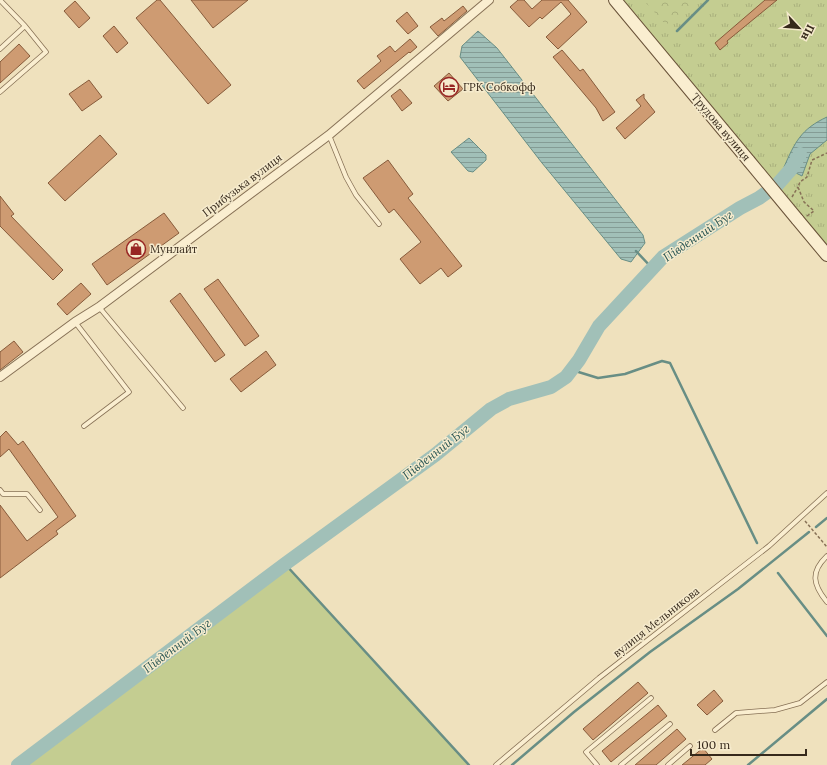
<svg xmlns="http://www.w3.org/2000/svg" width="827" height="765" viewBox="0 0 827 765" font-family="Lora,serif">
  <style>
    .grass { fill: url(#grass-tufts) }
    .forest { fill: url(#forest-crowns) }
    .green { fill: #c4cd91 }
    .water { fill: url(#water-rules); stroke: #688e85 }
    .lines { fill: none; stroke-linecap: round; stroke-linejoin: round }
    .stream { stroke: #688e85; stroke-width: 2.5 }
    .river { stroke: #a1c0b8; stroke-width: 14 }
    .building { fill: #ce9b72; stroke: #875b3b }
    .service-casing { stroke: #877156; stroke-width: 5.5 }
    .minor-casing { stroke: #877156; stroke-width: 10 }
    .secondary-casing { stroke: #695239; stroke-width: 14 }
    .path { stroke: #877156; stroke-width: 1.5; stroke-dasharray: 3 2; stroke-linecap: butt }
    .service { stroke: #faeed0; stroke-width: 4 }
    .minor { stroke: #faeed0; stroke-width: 8 }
    .secondary { stroke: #faeed0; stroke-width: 12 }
    .secondary-bridge-casing { stroke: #695239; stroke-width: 14; stroke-linecap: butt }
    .secondary-bridge { stroke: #faeed0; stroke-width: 12 }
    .labels { text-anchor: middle; stroke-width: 3; stroke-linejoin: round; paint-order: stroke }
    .poi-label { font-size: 11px; fill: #36291b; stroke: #f6ebcd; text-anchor: start }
    .street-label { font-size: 11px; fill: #36291b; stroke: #f6ebcd }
    .water-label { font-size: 12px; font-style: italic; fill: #2a5654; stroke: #f6ebcd }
  </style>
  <defs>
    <pattern id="grass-tufts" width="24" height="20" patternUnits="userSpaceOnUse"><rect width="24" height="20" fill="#c4cd91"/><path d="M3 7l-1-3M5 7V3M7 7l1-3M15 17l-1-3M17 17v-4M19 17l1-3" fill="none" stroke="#a9b07c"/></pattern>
    <pattern id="forest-crowns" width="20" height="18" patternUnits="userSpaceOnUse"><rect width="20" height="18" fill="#c4cd91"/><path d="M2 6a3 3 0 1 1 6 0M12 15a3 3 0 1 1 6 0" fill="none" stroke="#a9b07c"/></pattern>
    <pattern id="water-rules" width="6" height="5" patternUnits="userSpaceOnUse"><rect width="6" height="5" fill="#a1c0b8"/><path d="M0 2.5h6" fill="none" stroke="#849c95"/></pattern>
  </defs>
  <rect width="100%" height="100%" fill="#efe1bd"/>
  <!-- grass -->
  <path class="grass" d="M619,0h208v250z"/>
  <!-- forest -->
  <path class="forest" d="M650,0h46l-30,25 -20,-22z"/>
  <!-- green -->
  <path class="green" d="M285,564l184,201h-451z"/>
  <!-- water -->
  <path class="water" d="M478,31l19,17 146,187 2,8 -14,19 -10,-3 -79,-96 -82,-106 2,-11z
    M827,117v23l-17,14 -8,22 -18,-9c11,-25 17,-38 43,-50z
    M469,138l17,17v5l-13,12 -5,-1 -17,-19z"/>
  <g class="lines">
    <!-- stream -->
    <path class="stream" d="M677,31l31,-31
      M636,251l16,17
      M572,370l26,8 27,-4 37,-13 8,2 87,180
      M816,527l11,-9
      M285,564l184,201
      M778,573l49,63
      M512,765l62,-53 76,-60 88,-63 71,-57
      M748,765l79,-66"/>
    <!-- river -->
    <path class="river" d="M18,765l267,-201 150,-109 56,-46 18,-10 42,-12 15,-10 13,-17 20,-34 64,-69 77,-49 19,-10 18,-13 15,-17 8,-14"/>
  </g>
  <!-- building -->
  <path class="building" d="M157,0h3l71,85 -23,19 -72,-86z
    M191,0h57l-35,28z
    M518,0h6l8,9 10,-9h26l19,22 -29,27 -12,-12 25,-23 -10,-12 -19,17 -2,-2 -11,10 -19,-20z
    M765,0h12l-50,41 1,2 -8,7 -5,-7z
    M75,1l15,17 -11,10 -15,-17z
    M463,6l4,5 -29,25 -8,-9 12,-9 2,3z
    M407,12l11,14 -10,8 -12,-13z
    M114,26l14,17 -11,10 -14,-17z
    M410,39l7,8 -7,6 -1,-1 -45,37 -7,-8 24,-20 -4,-5 13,-10 5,6z
    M19,44l11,12 -30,27v-21z
    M562,50l18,21 3,-2 32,43 -12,9 -7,-13 -43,-51z
    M449,73l14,16 -15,12 -14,-15z
    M89,80l13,17 -20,14 -13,-17z
    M400,89l12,14 -10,8 -11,-15z
    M644,94v4l11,14 -30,27 -9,-11 25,-22 -5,-6z
    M100,135l17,19 -52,47 -17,-18z
    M388,160l25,34 -5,4 54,68 -14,11 -7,-9 -21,16 -20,-25 21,-17 -27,-33 -5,4 -26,-35z
    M0,196l14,18 -3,2 52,54 -10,10 -53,-54z
    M164,213l15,20 -72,52 -15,-21z
    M218,279l41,57 -14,10 -41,-57z
    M81,283l10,11 -24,21 -10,-11z
    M180,293l45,62 -10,7 -45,-61z
    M14,341l9,11 -23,18v-18z
    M266,351l10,14 -35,27 -11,-13z
    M6,431l12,14 5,-4 53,75 -20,15 2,3 -58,44v-73l27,36 31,-24 -49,-68 -9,8v-20z
    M638,682l10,11 -55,47 -10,-11z
    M714,690l9,11 -16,14 -10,-10z
    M658,705l9,11 -56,46 -9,-11z
    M677,729l9,10 -30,26h-21z
    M703,748l9,11 -7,6h-23z"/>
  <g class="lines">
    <defs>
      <path id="service" d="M0,49l25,-23 -25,-26
        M0,92l46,-40 -21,-26
        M329,135l17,42 10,18 23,29
        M99,307l84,101
        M75,322l54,70 -45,34
        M0,490l3,4h24l13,16
        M827,556c-17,16 -14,29 0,46
        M715,730l21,-17 39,-3 25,-7 27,-21
        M496,765l103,-87 170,-132 58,-53
        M597,765l-11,-13 65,-54
        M621,765l49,-41
        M668,765l22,-19"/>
      <path id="minor" d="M0,377l75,-55 24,-15 230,-172 160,-135"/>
      <path id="secondary" d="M615,0l134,161
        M797,219l30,36"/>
    </defs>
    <!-- service casing -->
    <use href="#service" class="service-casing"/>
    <!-- minor casing -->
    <use href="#minor" class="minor-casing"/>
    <!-- secondary casing -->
    <use href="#secondary" class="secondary-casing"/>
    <!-- path -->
    <path class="path" d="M792,197l6,-10
      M807,216l7,-5 -10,-9 -6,-15 2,-5 7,-5 5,-17 15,-7
      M805,521l22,26"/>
    <!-- service -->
    <use href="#service" class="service"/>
    <!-- minor -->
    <use href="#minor" class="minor"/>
    <!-- secondary -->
    <use href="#secondary" class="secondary"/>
    <defs>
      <path id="secondary-bridge" d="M749,161l48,58"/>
    </defs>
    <!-- secondary-bridge casing -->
    <use href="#secondary-bridge" class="secondary-bridge-casing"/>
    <!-- secondary-bridge -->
    <use href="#secondary-bridge" class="secondary-bridge"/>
  </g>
  <!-- icons -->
  <defs>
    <symbol id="hotel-ring" viewBox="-11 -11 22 22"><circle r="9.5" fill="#f6ebcd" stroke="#982624" stroke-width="1.5"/><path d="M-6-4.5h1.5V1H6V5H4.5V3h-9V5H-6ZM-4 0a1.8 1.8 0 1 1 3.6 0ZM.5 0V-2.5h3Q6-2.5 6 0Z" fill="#982624"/></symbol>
    <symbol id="shop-ring" viewBox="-11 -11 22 22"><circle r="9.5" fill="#f6ebcd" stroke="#982624" stroke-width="1.5"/><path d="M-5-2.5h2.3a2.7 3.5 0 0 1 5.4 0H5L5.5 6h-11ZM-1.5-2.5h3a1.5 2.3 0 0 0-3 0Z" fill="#982624"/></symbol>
  </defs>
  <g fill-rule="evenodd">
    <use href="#hotel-ring" x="438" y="76" width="22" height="22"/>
    <use href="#shop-ring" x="125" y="238" width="22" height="22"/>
  </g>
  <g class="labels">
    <!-- poi labels -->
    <g class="poi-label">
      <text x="463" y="91">ГРК Собкофф</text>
      <text x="150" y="253">Мунлайт</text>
    </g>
    <!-- street labels -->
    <g class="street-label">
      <text transform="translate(721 127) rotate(50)" y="4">Трудова вулиця</text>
      <text transform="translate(242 185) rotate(-37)" y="4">Прибузька вулиця</text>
      <text transform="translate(656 622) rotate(-38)" y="4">вулиця Мельникова</text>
    </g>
    <!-- water labels -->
    <g class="water-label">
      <text transform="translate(698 236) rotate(-34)" y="4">Південний Буг</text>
      <text transform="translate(436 452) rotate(-38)" y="4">Південний Буг</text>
      <text transform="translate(177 646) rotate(-37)" y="4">Південний Буг</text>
    </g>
  </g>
  <!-- north arrow -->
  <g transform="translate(799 28) rotate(116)" stroke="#f6ebcd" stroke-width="3" paint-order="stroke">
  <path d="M0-3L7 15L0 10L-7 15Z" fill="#36291b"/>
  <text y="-6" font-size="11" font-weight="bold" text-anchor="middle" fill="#36291b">Пн</text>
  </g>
  <!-- scale -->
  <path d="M691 749v6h115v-6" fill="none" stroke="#36291b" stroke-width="2"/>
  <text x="697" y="749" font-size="12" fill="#36291b" stroke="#f6ebcd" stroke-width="3" paint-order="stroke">100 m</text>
</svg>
